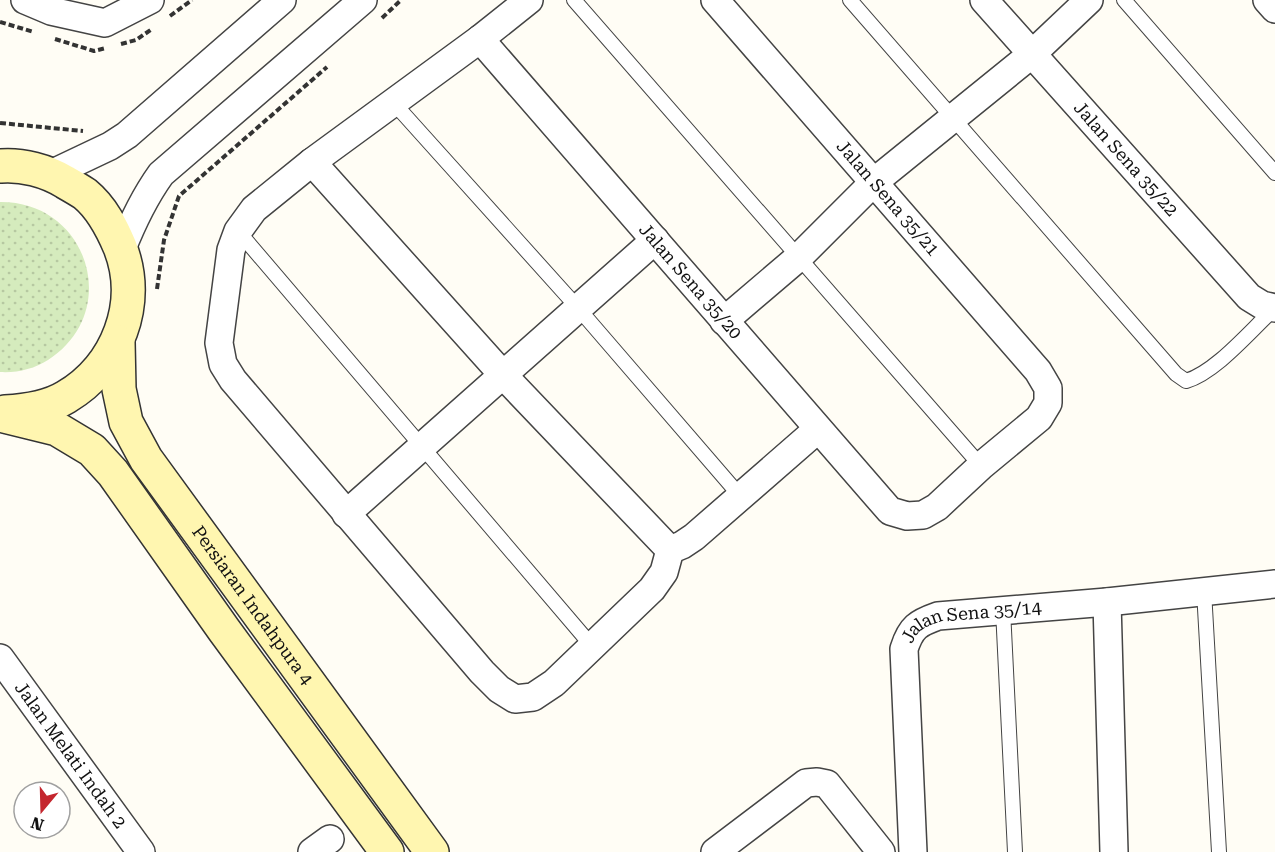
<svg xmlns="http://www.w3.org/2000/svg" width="1275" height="852" viewBox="0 0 1275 852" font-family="'Roboto Serif',serif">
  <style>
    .grass { fill: url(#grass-dots) }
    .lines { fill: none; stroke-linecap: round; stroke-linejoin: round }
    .lane-casing { stroke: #444; stroke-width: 16 }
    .street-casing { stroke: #444; stroke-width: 30 }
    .secondary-casing { stroke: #333; stroke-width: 36 }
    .path { stroke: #333; stroke-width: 4; stroke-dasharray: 6 3; stroke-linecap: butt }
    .lane { stroke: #fff; stroke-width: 14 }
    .street { stroke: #fff; stroke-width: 27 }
    .secondary { stroke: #fff6b0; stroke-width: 33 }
    .labels { text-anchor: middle; stroke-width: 6; stroke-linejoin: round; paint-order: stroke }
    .street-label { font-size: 18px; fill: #111; stroke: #fff }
  </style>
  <defs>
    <pattern id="grass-dots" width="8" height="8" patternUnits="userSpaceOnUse" patternTransform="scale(1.5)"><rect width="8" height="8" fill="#d5ebbd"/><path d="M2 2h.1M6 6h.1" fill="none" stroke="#b6c8a1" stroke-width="1.8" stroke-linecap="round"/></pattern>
  </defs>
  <rect width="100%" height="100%" fill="#fffdf5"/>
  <!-- grass -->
  <path class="grass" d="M0,202c88,-1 123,110 48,158 -14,9 -31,13 -48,12z"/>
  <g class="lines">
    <defs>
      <path id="lane" d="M574,0l407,466
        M850,0l326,374 10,7c30,-9 64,-50 88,-72
        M1124,0l151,173
        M392,101l186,207 163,189
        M238,231l354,415
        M1204,591l15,261
        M1003,610l12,242"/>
      <g id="street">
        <path d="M25,0l26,11 54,12 45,-23"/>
        <path d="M529,0l-49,39 -168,123 -58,47 -16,22 -7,19 -12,93 4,21 10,16 249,292 17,17 16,10 18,-2 21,-14 98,-94 12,-17 6,-22 12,-5 12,-8 124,-108"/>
        <path id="s1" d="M984,0l265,297 13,8 13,3"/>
        <path d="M1267,0l8,9"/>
        <path id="s2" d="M480,39l410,472 17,5 16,-1 14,-8 44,-41 58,-48 9,-15v-15l-10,-17 -323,-371"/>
        <path d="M312,162l192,214 166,174"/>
        <path d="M51,174l59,-28 17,-11 155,-135"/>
        <path d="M121,251c11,-28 22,-52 40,-77l202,-174"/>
        <path d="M724,321l75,-64 75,-75 158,-128 57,-54"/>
        <path d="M346,514l309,-274"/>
        <path d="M1107,602l7,250"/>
        <path id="s3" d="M0,658l141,194"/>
        <path d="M312,852l18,-13"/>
        <path d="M715,852l91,-69 11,-1 10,2 54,68"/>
        <path id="s4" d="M913,852l-9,-203c7,-22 14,-26 34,-33l169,-14 168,-18"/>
      </g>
      <g id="secondary">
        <path d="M0,166c22,-2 47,5 65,16 7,4 14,8 20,12 17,14 27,34 35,53 22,56 -2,119 -54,150 -18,11 -40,14 -61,15"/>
        <path id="s5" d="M118,342l1,47 7,33 20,37 286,393"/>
        <path d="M0,415l57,14 35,21 21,23 111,157 163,222"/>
      </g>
    </defs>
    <!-- lane casing -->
    <use href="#lane" class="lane-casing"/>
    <!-- street casing -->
    <use href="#street" class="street-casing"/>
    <!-- secondary casing -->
    <use href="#secondary" class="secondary-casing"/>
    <!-- path -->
    <path class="path" d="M170,16l22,-16
      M382,18l19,-18
      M0,22l34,10
      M55,39l39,12 12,-3
      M121,44l15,-4 16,-11
      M0,123l83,8
      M157,289l7,-49 15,-44 148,-129"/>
    <!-- lane -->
    <use href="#lane" class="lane"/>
    <!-- street -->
    <use href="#street" class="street"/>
    <!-- secondary -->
    <use href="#secondary" class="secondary"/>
  </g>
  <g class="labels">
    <!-- street labels -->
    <g class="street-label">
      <text dy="6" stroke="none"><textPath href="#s1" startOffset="213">Jalan Sena 35/22</textPath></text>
      <text transform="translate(888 198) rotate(49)" y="6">Jalan Sena 35/21</text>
      <text dy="6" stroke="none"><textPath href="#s2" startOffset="321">Jalan Sena 35/20</textPath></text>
      <text dy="6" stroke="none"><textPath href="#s5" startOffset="304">Persiaran Indahpura 4</textPath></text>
      <text dy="6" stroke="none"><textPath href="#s4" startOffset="284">Jalan Sena 35/14</textPath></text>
      <text dy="6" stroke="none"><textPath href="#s3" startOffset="120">Jalan Melati Indah 2</textPath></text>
    </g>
  </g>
  <!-- north arrow -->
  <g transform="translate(42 810) rotate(199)"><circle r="28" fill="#ffffff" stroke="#a0a0a0" stroke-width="1.5"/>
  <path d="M0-4.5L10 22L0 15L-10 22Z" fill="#c4262e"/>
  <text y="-9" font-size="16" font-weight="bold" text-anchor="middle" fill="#111111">N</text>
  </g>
</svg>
